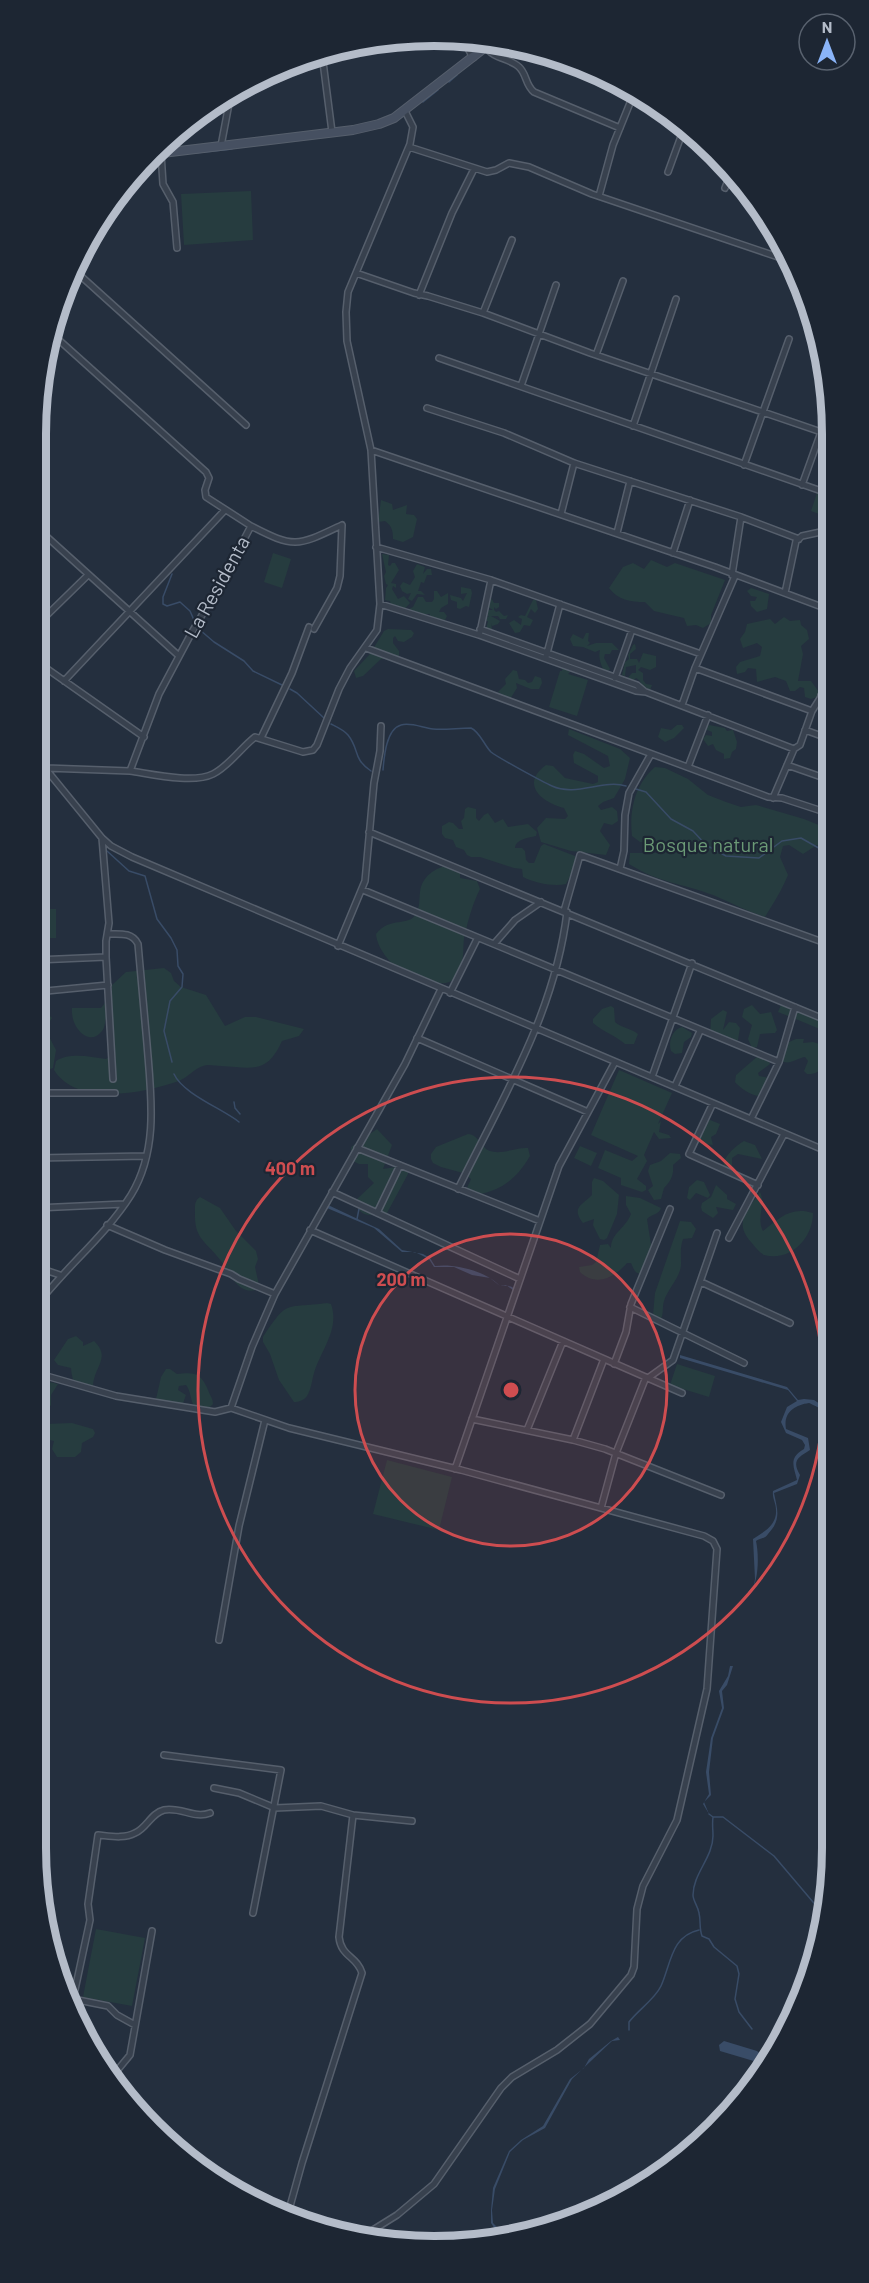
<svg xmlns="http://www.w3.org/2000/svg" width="869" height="2283" viewBox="0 0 869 2283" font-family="Barlow,sans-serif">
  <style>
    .green { fill: #263c3f }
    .water { fill: #394c67 }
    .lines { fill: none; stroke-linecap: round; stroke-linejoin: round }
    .stream { stroke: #394c67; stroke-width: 1.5 }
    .street-casing { stroke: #565f6c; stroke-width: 8 }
    .secondary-casing { stroke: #565f6c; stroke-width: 10 }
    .street { stroke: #38414e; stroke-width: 5 }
    .secondary { stroke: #465061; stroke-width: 8 }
    .ring { fill: none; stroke: #ce4d50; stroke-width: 3 }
    .labels { text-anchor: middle; stroke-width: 4.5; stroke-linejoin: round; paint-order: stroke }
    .street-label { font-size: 20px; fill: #b4bcc9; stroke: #1d2633 }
    .park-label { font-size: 20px; fill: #6b9a76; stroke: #1d2633 }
    .rim { fill: none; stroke: #b4bcc9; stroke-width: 8 }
    .centre { fill: #ce4d50; stroke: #1d2633; stroke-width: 3 }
    .ring-label { font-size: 18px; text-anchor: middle; font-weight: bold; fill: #ce4d50; stroke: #1d2633; stroke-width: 4.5; stroke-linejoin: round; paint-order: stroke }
  </style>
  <rect width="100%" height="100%" fill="#242f3e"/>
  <!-- green -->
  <path class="green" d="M251,191l2,49 -69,5 -3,-51z
    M817,493l13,4v21l-19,-7z
    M381,500l11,4 1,6 14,-5 -1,9 8,1 3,4 -4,18 -10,5 -10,-3c0,-8 -1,-13 -8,-18l-7,1z
    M273,553l18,6 -9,29 -18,-6z
    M382,554l7,1 -1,10 2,1 2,-3h3l4,7 -8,13 5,1v4l-3,-2 -1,3 6,10 6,-3 6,7 -8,9 -11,-6 -1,-5 -5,-1 1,-12 2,-3 -2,-1 -2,-8 2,-4z
    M651,560l16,7 8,-4 50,17 -14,35v8l-8,5 -7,-3 -9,1 -3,-8 -30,-7 -9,-9c-15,0 -27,-2 -36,-14l14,-21 10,-4 11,6z
    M417,564l8,3 -2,7 4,-5h4l1,6h-5l-3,8 -3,-1 -3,9h3l4,4 -8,-1 -5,7 -4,-2 3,-6 -4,1 -5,-3 -2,-5 3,-4 7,3 5,-8 -2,-6z
    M461,587l10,2 1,4 -3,14 -3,-1 -6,3 -3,-1v-6l-6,-2 -1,-5 11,3 2,3 4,-8 -6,1z
    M751,588l18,6 -2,15 -10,3 -6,-6 -1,-5h5l2,-4 -6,-1 -4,-5z
    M434,591h3l4,6 7,-4v11l-7,4 -2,4h5l3,4 -2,4h-6l-5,3v-5h-4v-4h-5l1,4 -8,-2 -5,3 -8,-8 8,-4 5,-10h5l3,5h6l2,-3z
    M491,598l3,5h5v4l-3,2 -2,-2v3l2,2 3,-1 5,5 4,-1 -2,4h-6l-2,-3h-7l9,5 -2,3 -6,2 -1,-3 1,6 -6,1 2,-9h-3l1,-4h3l-2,-2 1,-5h5l-5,-3z
    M533,600h3l2,9 -3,4 -4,-4 -4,8 6,3 -3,6 -6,-1 -4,7 -5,1 -6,-10 5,-3 7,5 1,-6 -4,-2 3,-2 4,1z
    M784,617l6,4 10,-1 1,5 6,5 2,9 -8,7 2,8 -5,27h13l8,11 -2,5 -6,2 -6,-2 -1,-9 -4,-1 -5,4h-5l-4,-10 -11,-4 -18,5 -1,-13 -8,-1 -3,4 -8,2 -1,-7 4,-5 20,-6 2,-9 -5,-4 -14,5 -3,-9 5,-7 2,-8 23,-5 5,5z
    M388,629l23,1 3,3 -2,4 -8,5 -6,-1 -3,-5 -2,2v5l6,8v6l-18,2 -18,17 -7,2 -2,-7 16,-17 14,-23z
    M586,633h3l-1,8 2,2 -3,3 9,-3h16l7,7h-7l-2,4h-5l-1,4 6,11 -4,4c-5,-6 -8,-16 -6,-23l-5,2 -12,-5 -10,-1 -3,-7 3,-5 10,5z
    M635,644l1,5 -6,5v5h7l2,4 4,-10 13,3v11l-6,3 -9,-3 -3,3 5,3v7l3,4 6,1 -2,5 -3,-2h-4l-3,-7 -4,-3 -5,5 -5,-3 6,-7h4v-8l-10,2 -1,9 -3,-1 3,-13 4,-3 -1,-4 5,-10z
    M551,658l41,15 -23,-5 1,4 -2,2 20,6 -11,36 -28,-9 11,-36h2v-4l3,-1z
    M513,670l4,1 2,8 6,1 3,3 4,-1 3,-6 6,2 1,5 -3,6h-8l-15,-6 1,5 -7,11 -12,-7 8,-8 -1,-5z
    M677,725h5l2,3 -10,10 -9,4 -7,-5 3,-9 10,2z
    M709,725l16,3 2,3 6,-1 4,12 -1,7 -4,3 -2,6 -6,1v-5l-8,-4 -3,-6 -5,2 -5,-7 3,-4 6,1v-4l-7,-3z
    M569,729l51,20 10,9 -5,21 -11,19 -11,4 -5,4 3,4 11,-3 5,4 1,10 -6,4 -8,-2 -4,8 10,14 -4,10 -35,-4 -30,-9 -4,-14 9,-10 19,1 3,-3 -4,-8c-23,-6 -44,-24 -18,-43l7,1 12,12 28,6 5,-2v-6l-24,-13 -1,-8 2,-4 9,3 20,14 6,-2 -2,-10 -40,-21z
    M655,767l10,1 23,11 20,16 18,7 15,5 15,-2 48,14 27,11v19l-14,-4 -14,9 -14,-9 -6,1 -3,11 8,18c-6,15 -15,29 -23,42 -19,-6 -35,-15 -52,-22 -32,-12 -54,-12 -84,-31l1,-11h27v-6l-5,-5h-12l-8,-6c-3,-25 3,-52 23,-69z
    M468,807l8,2v9l3,3 5,-6 4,-2 7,10 8,-4 5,8 20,-3 9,8 -1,4c-8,2 -20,3 -21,12h7l3,3 1,9 3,3h5l7,-17 3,-2 31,12v10l-9,18c-12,3 -31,-1 -43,-7l-1,-8 -8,-1 -34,-11h-9l-4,-2 -3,-5 -8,-3 -3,-7 -8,-2 -3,-4v-8l7,-4 4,1 6,6h4l-2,-8 3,-3 1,-9z
    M449,865l11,5v8l17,3 3,8c-8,16 -12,32 -16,49 -1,9 0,19 -3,28 -7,24 -23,18 -41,11 -6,-2 -13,-3 -18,-6 -12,-7 -25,-23 -26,-37 14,-18 33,-7 40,-20 4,-7 3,-14 4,-22 2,-16 15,-24 29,-27z
    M36,909h20v29h-20z
    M164,968l7,5 3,8 7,6 25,8 19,31 20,-9h11l48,12 -5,7 -17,5c-15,33 -29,27 -61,25 -6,0 -13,-2 -18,0 -9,3 -15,11 -24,15 -34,12 -102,26 -125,-11l2,-9c15,-9 34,-4 50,-2l8,-5 -1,-18 -7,-19c-1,4 -1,11 -4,14 -13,17 -32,-4 -30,-23h29l11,-14v-9l14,-13z
    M752,1005l8,9 11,-2 6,18 -2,3 -15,1 -3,13 -5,1 -4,-9 4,-14 -10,-8 2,-8z
    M781,1005l50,19v10c-18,-8 -35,-15 -53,-22z
    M611,1006l3,2 1,14c6,6 16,6 23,12l-4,10h-9c-10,-9 -22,-12 -32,-21v-4l9,-10z
    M723,1010l4,2 -4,18 6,-8 7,1 4,5 -2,12 -8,5 -20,-8 1,-18z
    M40,1013l9,2 3,3 -7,11 11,21 -3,18 -17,7v-22h6l7,-6 -13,-9v-22z
    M682,1027l10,6 -1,4 -7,5 -2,11 -7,1 -4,-3c-3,-8 1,-22 11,-24z
    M796,1039h8l-1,4 10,-1 16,5 2,4c-5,12 -9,24 -24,23l-3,-3 4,-10 -3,-4c-11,2 -16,10 -27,2l-1,-7 12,-10z
    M758,1056h8l4,8 -12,9 1,3 10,2 -6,18c-9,2 -23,-8 -28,-14l1,-7z
    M619,1070l53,23 -14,31 3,-3 -2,11 10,3 2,3 -12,1 -5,-7 -10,23 3,6 -10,18 9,7v4l-4,2 -21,-7v-7l-23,-10 7,-18 27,11 6,-5 -47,-21z
    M710,1120l10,4 -4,10 -5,3 2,8 -22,-3 4,-8 6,-2 2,-6z
    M377,1129l15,16 -9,24 13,-2 12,2v5l-21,39c-15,2 -30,7 -30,-14l17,-16 -6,-6v-13h-9l-8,-4v-13z
    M468,1134c11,1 12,13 22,17 12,4 26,-4 38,-3l2,8c-15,25 -29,35 -59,40l-5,-6 5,-11 -8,-6 -22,-6 -8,-4 -2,-4v-5l5,-7z
    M744,1141l11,4 7,14 -24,-5 -6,4v7l-4,3 -5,-2c2,-11 11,-19 21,-25z
    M580,1146l17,7 -6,13 -17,-8z
    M670,1153l10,1 1,4 -8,7c1,10 -2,16 -9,23l-3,11 -7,1 -6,-10 5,-4 -5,-15 2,-6 11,-4z
    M594,1178l9,3 16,14 -2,19 -10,24 -3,2 -4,-1 -7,-14 1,-6 -11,4c-13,-16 1,-19 9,-28v-13z
    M697,1180l7,2 6,13 -2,3 -12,-5 -6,7 -3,-2 2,-11z
    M716,1185l11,10v4l9,5 -3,6 -17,-3 2,6 -5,5 -11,-7 -1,-4 1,-4 9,-6z
    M760,1192c6,12 -4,26 3,39 16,-13 28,-25 50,-18 0,25 -22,49 -49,42 -5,-3 -9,-8 -13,-13 -18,-20 -3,-32 9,-50z
    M626,1196l14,2 21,10c-2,7 -10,6 -14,11l5,32 -9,23c-8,0 -9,-4 -12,-11h-4c-13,15 -31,24 -47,9l-1,-5 13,-2 4,-3 4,-17 8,-1 3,4c0,-15 15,-20 20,-34l-5,-9z
    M200,1197l20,11 16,23 20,20 2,8 -3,8 4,18 -1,4c-19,8 -28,-15 -37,-28 -14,-19 -27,-21 -26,-48 0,-7 -1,-12 5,-16z
    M680,1221l11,1 5,7 -4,9 -9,1c-3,9 -2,14 -2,23 1,14 -13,26 -17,39 -2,6 0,12 -3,18l-8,-4 2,-22z
    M327,1303l4,1c9,25 -10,46 -17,69 -2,7 -3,17 -7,23 -3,4 -8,6 -13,6l-15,-22 -9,-26 -7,-12v-5c26,-39 21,-28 64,-34z
    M76,1336l7,6v4l11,-5c18,17 -1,26 -1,46l-4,3c-14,0 -17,-10 -18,-22l-13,-3 -4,-5 14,-21z
    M677,1364l38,12 -6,21 -39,-12z
    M166,1369h4l7,5c18,-2 24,-1 31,16 2,6 5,8 5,14l-6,6 -12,-2c-5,-8 -4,-17 -9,-23l-7,1 -1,4 8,5 -5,14c-10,1 -19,-1 -25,-10l5,-22z
    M36,1379l22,5 -7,11v10l-5,6 -2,9h-8z
    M72,1423l21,6 2,4 -2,4 -11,6 -1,9 -6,5h-18l-5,-8 2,-8 -18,-4v-7l10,-6z
    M387,1460l65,17 -13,53 -66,-16z
    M96,1929l49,9 -13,68 -49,-9z"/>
  <!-- water -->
  <path class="water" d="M328,1205l51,24 23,21 21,4 7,4 5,8c19,-3 51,5 65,20 6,0 9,-1 14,2l-1,2 -7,-5 -6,1 -10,-8 -18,-3 -18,-8h-20l-5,-8 -14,-7h-13l-28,-24 -47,-20z
    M680,1355l107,32 11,13 6,-1 10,1 18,12v3c-1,-1 -20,-11 -23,-12 -14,2 -26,9 -23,26l22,9 2,12c-13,8 -18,11 -10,25l-3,9 -23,9c3,16 8,26 -6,41 -3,5 -8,4 -12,7 3,13 3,42 -6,51h-2l6,-7 1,-6 -2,-40c10,-7 24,-13 23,-29 0,-7 -4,-12 -3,-19l24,-11c-3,-13 -9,-22 7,-31l1,-4 -3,-5 -16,-7 -5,-11 6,-15 10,-6 -9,-11 -108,-32z
    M730,1666h3l-6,19 -5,6 2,17 -11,30 -4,34 2,23 -7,7 5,12 -6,-10 6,-10 -3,-22 5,-34 11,-30 -3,-17 9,-15z
    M618,2037l2,3 -8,1 -40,38 -27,49 -22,12 -13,12 -15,37 -3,21 1,13 11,11 2,5 -4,1 -11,-17v-13l2,-22 16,-37 12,-11 22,-14 27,-47 14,-11 5,-9 22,-18z
    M724,2041l33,10 6,5 -1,5 -5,1 -37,-11 -1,-6z"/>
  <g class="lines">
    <!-- stream -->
    <path class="stream" d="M449,82l8,-7
      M423,102l15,-12
      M195,153l37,-4
      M172,574l-9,23v7l4,2 13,-4 10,9 4,9
      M200,630l14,12 30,19 9,10 29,14
      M290,689l7,4 27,25
      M331,724c6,3 13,6 17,11 12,15 4,23 23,36
      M383,770c1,-12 3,-41 18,-45 10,-3 22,3 32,4 12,1 25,-1 38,-1 9,4 13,17 20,24 6,5 52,30 61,34 24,11 51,-7 74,0
      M636,789l10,3 25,27 22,12 13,14 20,11 33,2 23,-17 19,-3 30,17
      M107,851l22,20 16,5 12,43 14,19 6,12 1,16 5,8 -1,13 -12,14 -6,30 8,31
      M174,1074c9,20 49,35 65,48
      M234,1102l1,6 5,6
      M357,1219l2,-10
      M709,1814l4,3c-1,7 0,12 0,19 0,21 -20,38 -20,59 0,6 5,11 6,18 2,8 0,15 3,23l7,3 5,8 23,19 2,8 -4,25 4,13 13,17
      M713,1817h10l51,39 50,59
      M629,2030v-8c9,-12 26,-23 32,-36 10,-22 10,-50 38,-56"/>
    <defs>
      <path id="street" d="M462,37l11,21
        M486,47c7,12 24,11 33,20 8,7 6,18 15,25l86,36
        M322,54l10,78
        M221,146l10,-53
        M409,147l78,25 9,-2 13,-7 20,4 63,27 201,68
        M161,153l2,31 10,18 4,46
        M668,172l16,-44
        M725,188l7,-18
        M599,196l14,-51 21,-52
        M73,269l173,156
        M356,273l58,20 14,3 55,17 107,40 240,82
        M419,295l33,-82 22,-44
        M483,313l29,-73
        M596,355l27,-74
        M439,358l391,136
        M521,386l35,-101
        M427,408l77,25 70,30 167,54 58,22
        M633,426l43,-127
        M371,450l344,117 115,43
        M744,465l45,-126
        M802,485l19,-53
        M561,514l13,-51
        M251,526c44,23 47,20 91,-1l-2,51 -3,12 -23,41
        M36,527l143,129
        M617,533l13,-52
        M376,547l115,33 210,74
        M673,553l17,-53
        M732,575l9,-58
        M785,593l11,-52 6,-5 28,-6
        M380,604l99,31 157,56 10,1 148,57
        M44,618l44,-43
        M480,629l157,56 7,6
        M480,632l11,-52
        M366,648l402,149 14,1 49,16
        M546,657l14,-53
        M36,661l108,76
        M695,668l117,43
        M615,678l17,-48
        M64,681l161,-171
        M821,695l9,3
        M682,705l13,-37 40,-92
        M805,730l25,9
        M261,738l31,-65 17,-46
        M36,757l66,81 9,8 21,11 699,296
        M787,765l43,15
        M688,767l20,-52
        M46,768l84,3 29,-77 33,-62 29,-49 30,-57 -45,-29 -1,-7 4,-12 -3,-6 -156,-140
        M130,771c21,3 63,13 83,3 16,-8 28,-26 42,-37l48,15 10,-2 4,-5 22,-56 11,-21 27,-38 3,-26 -9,-154 -24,-109 -1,-29 2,-20 62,-148 3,-17 -8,-16
        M773,798l21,-49 6,-4 12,-34 14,-22 4,-34
        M369,832l462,190
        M102,838l7,85 -3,18v16l7,122
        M620,869l4,-18 1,-36 4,-22 22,-39
        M363,890l416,172
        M564,911l16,-56 251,90
        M494,944l21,-24 26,-18
        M338,946l27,-65 9,-98 6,-32 1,-25
        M36,960l70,-3
        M36,992l72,-7
        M450,993l27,-54
        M417,1038l171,74
        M652,1077l40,-114
        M675,1086l25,-55
        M36,1093h79
        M713,1103l-24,51 69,31
        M751,1119l28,-57 16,-55
        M357,1148l183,73
        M36,1158l110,-2
        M458,1189c44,-90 97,-176 109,-277
        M332,1192l188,87
        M36,1208l88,-4
        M377,1213l23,-48
        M107,1225l58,25 66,24 8,5 36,15
        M310,1230l372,163
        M729,1238l55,-104
        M36,1272l12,-1 12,4
        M701,1282l89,41
        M36,1306c29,-38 70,-71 95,-111 28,-46 20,-100 16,-151 -3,-33 -6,-67 -9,-100 -6,-12 -18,-10 -30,-10
        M630,1307l114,56
        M614,1364l12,-32 5,-28 39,-95
        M36,1373l80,23 99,16 16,-4 58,20 172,42 243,66 9,5 4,8 -10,140 -30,131 -34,66 -6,23 -3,58 -3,8 -41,49 -33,26 -45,27 -11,11 -67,96 -37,31 -37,23
        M648,1378l25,-18 44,-127
        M231,1408l21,-61 23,-53 130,-230 36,-75
        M472,1419l101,21 32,9 116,46
        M527,1430l36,-89
        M573,1440l31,-81
        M455,1469l104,-303 56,-104
        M601,1508l15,-55 30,-76
        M219,1640l20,-114 26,-106
        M164,1755l117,15 -28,143
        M214,1788l25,5 36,15 46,-2 32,9 59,6
        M135,2025l-18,-10 -9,-9 -35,-7 17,-79 -2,-16 10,-69c12,1 26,4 37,-2 12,-5 16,-20 29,-23 18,-3 30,9 46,3
        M111,2078l19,-23 22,-124
        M287,2217l15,-54 60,-190c-5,-17 -21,-16 -23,-36l14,-122"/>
      <path id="secondary" d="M154,154l199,-24 26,-6 15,-6 98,-76"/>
    </defs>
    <!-- street casing -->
    <use href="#street" class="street-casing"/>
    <!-- secondary casing -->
    <use href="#secondary" class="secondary-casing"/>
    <!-- street -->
    <use href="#street" class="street"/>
    <!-- secondary -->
    <use href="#secondary" class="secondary"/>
  </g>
  <!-- distance rings -->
  <circle cx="511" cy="1390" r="156" fill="#ce4d50" fill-opacity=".12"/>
  <g class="ring">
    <circle cx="511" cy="1390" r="156"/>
    <circle cx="511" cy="1390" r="313"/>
  </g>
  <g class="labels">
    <!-- street labels -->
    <g class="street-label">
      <text transform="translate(217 587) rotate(-61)" y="7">La Residenta</text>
    </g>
    <!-- park labels -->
    <g class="park-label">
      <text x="708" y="852">Bosque natural</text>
    </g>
  </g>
  <!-- crop -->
  <path d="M0 0H869V2283H0ZM434 46H434A388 388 0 0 1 822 434V1848A388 388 0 0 1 434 2236H434A388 388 0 0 1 46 1848V434A388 388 0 0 1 434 46Z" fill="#1d2633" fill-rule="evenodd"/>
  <path class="rim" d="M434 46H434A388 388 0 0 1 822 434V1848A388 388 0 0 1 434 2236H434A388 388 0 0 1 46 1848V434A388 388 0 0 1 434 46Z"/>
  <circle cx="511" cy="1390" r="9" class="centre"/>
  <g class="ring-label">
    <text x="290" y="1175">400 m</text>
    <text x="401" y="1286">200 m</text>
  </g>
  <!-- north arrow -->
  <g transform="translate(827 42)"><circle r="28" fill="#1d2633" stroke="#59626f" stroke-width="1.5"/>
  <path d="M0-4.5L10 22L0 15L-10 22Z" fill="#8ab4f8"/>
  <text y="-9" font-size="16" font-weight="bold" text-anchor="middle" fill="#b4bcc9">N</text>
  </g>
</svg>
